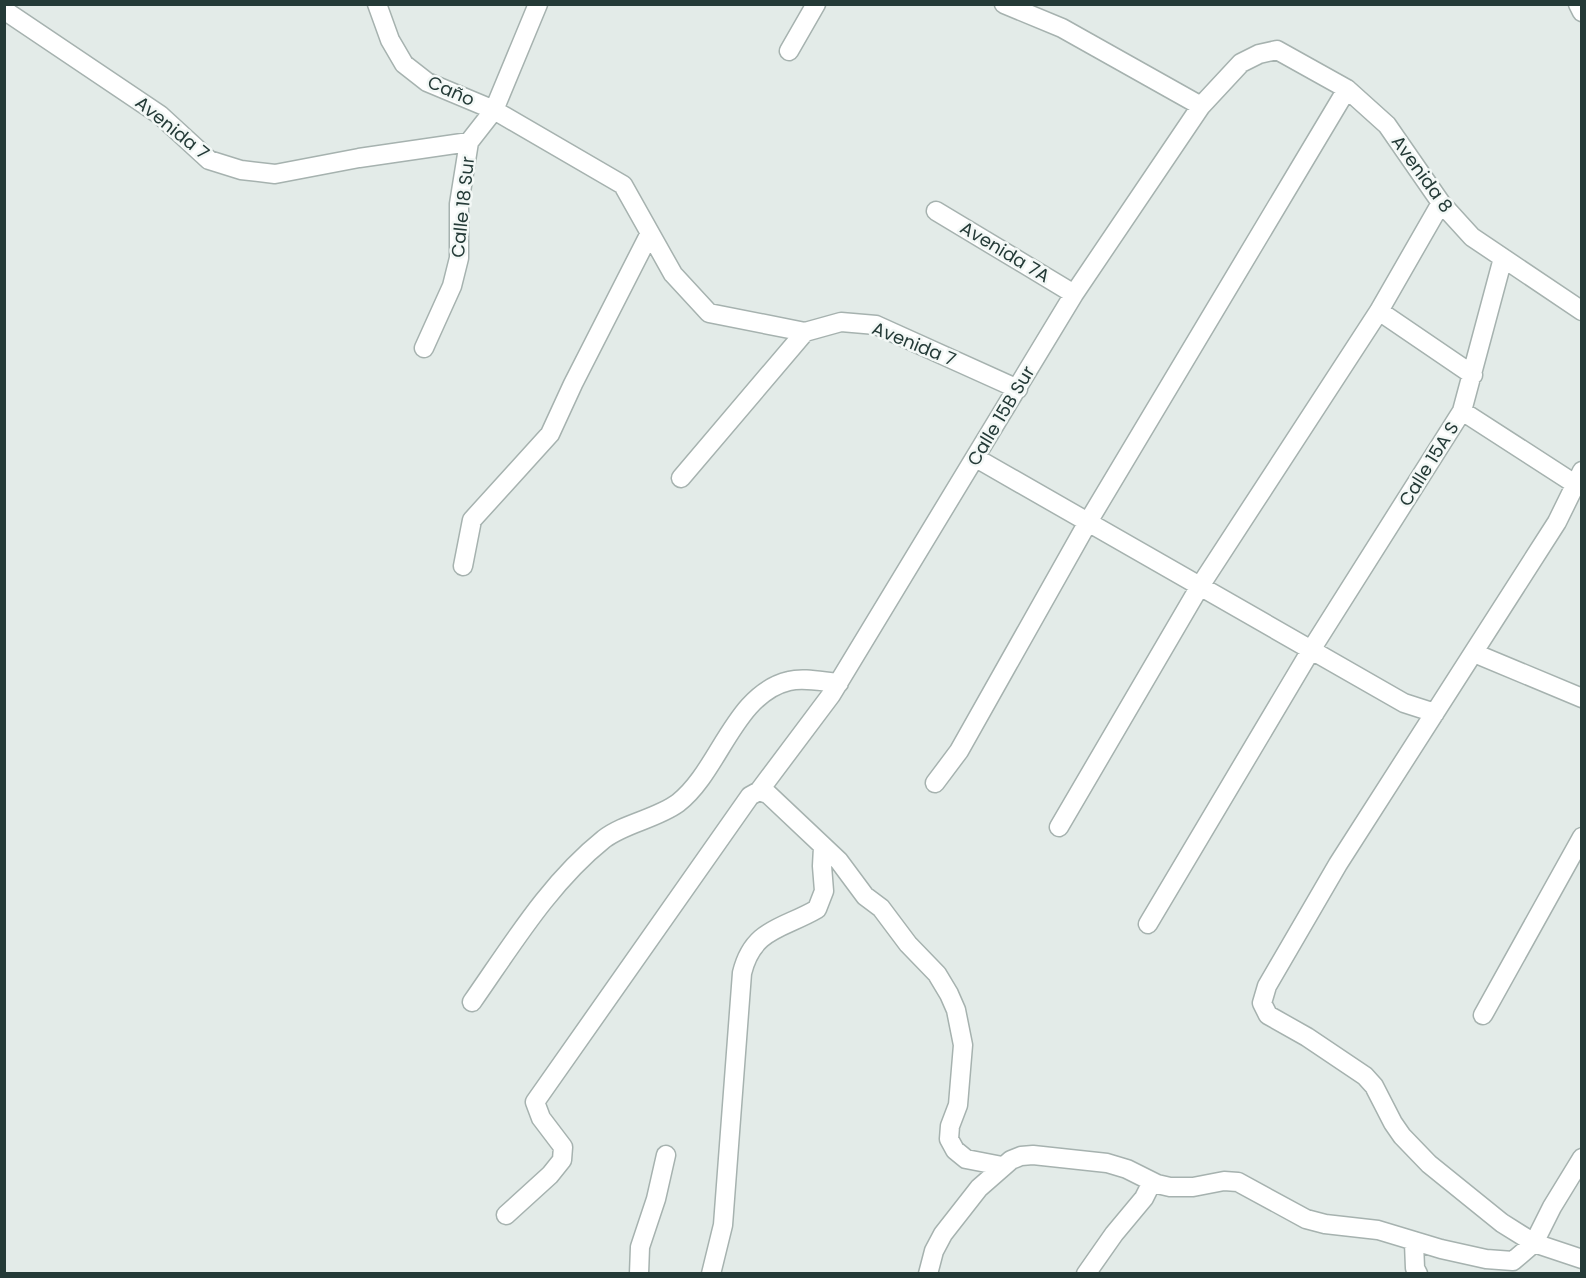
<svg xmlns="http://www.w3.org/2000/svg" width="1586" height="1278" viewBox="0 0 1586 1278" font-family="Poppins,sans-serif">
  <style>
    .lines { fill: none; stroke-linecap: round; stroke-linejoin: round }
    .minor-casing { stroke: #a6b2af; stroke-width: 21 }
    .minor { stroke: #fff; stroke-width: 18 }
    .labels { text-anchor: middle; stroke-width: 5; stroke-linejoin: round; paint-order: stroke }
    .street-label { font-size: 18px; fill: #243a37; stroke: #f3f8f6 }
  </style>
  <rect width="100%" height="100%" fill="#e3ebe8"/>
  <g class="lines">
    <defs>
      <path id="minor" d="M377,4l13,36 14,24 23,18 67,28 129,75 50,89 36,39 96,19 36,-10 35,3 142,64
        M1004,4l58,24 139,78
        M1578,4l4,8
        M4,10l156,105 49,45 32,10 34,4 84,-16 110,-16
        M789,51l27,-47
        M936,211l138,83
        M1379,311l94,64
        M424,348l28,-62 7,-28v-54l10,-62 25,-32 44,-106
        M1462,411l113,73
        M976,458l428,245 31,10
        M1582,471l-25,51 -219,342 -71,122 -5,17 6,12 39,22 58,39 9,10 19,37 9,13 27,28 73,59 32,20 48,16
        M681,478l124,-146
        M463,566l9,-46 78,-86 23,-50 77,-151
        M1474,653l108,45
        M935,783l24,-32 129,-229 259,-433
        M759,791l72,-96 243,-401 127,-188 40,-43 18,-9 18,-4 70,39 40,36 54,78 31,34 110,74
        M1059,827l141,-241 179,-275 62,-108
        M1148,924l163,-274 151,-239 41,-153
        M472,1002c40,-57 77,-119 132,-163 21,-16 52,-20 74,-36 42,-33 56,-109 111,-122 15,-4 35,1 50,2
        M1483,1015l99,-178
        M506,1215l44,-40 12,-15 1,-13 -22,-29 -6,-16 215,-306 9,-5 9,3 71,67 26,35 16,12 27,36 29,30 12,20 7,16 7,35 -5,60 -8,21 -1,13 6,11 11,9 36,7
        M1414,1243l1,25 3,6
        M639,1274l1,-27 16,-48 10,-44
        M711,1274l12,-49 19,-252c11,-45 41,-44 75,-64l7,-18 -2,-25 1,-19
        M928,1274l6,-23 9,-17 36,-46 32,-28 10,-4 12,-1 74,8 20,6 30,15 13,3h23l31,-6 14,1 68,37 19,5 53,6 63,19 45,10 27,2 21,-18 18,-36 30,-49
        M1086,1274l28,-40 30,-36 8,-16"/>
    </defs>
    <!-- minor casing -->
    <use href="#minor" class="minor-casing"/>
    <!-- minor -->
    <use href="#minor" class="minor"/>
  </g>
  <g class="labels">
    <!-- street labels -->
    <g class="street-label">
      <text transform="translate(451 91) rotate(24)" y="6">Caño</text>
      <text transform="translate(172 128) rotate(39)" y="6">Avenida 7</text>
      <text transform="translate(1422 174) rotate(54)" y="6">Avenida 8</text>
      <text transform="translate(463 207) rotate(-84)" y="6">Calle 18 Sur</text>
      <text transform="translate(1005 252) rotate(31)" y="6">Avenida 7A</text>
      <text transform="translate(914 344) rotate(22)" y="6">Avenida 7</text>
      <text transform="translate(1001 416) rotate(-59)" y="6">Calle 15B Sur</text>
      <text transform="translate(1429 464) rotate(-58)" y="6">Calle 15A S</text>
    </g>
  </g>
  <!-- border -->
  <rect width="1586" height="1278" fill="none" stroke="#243a37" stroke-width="12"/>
</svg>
